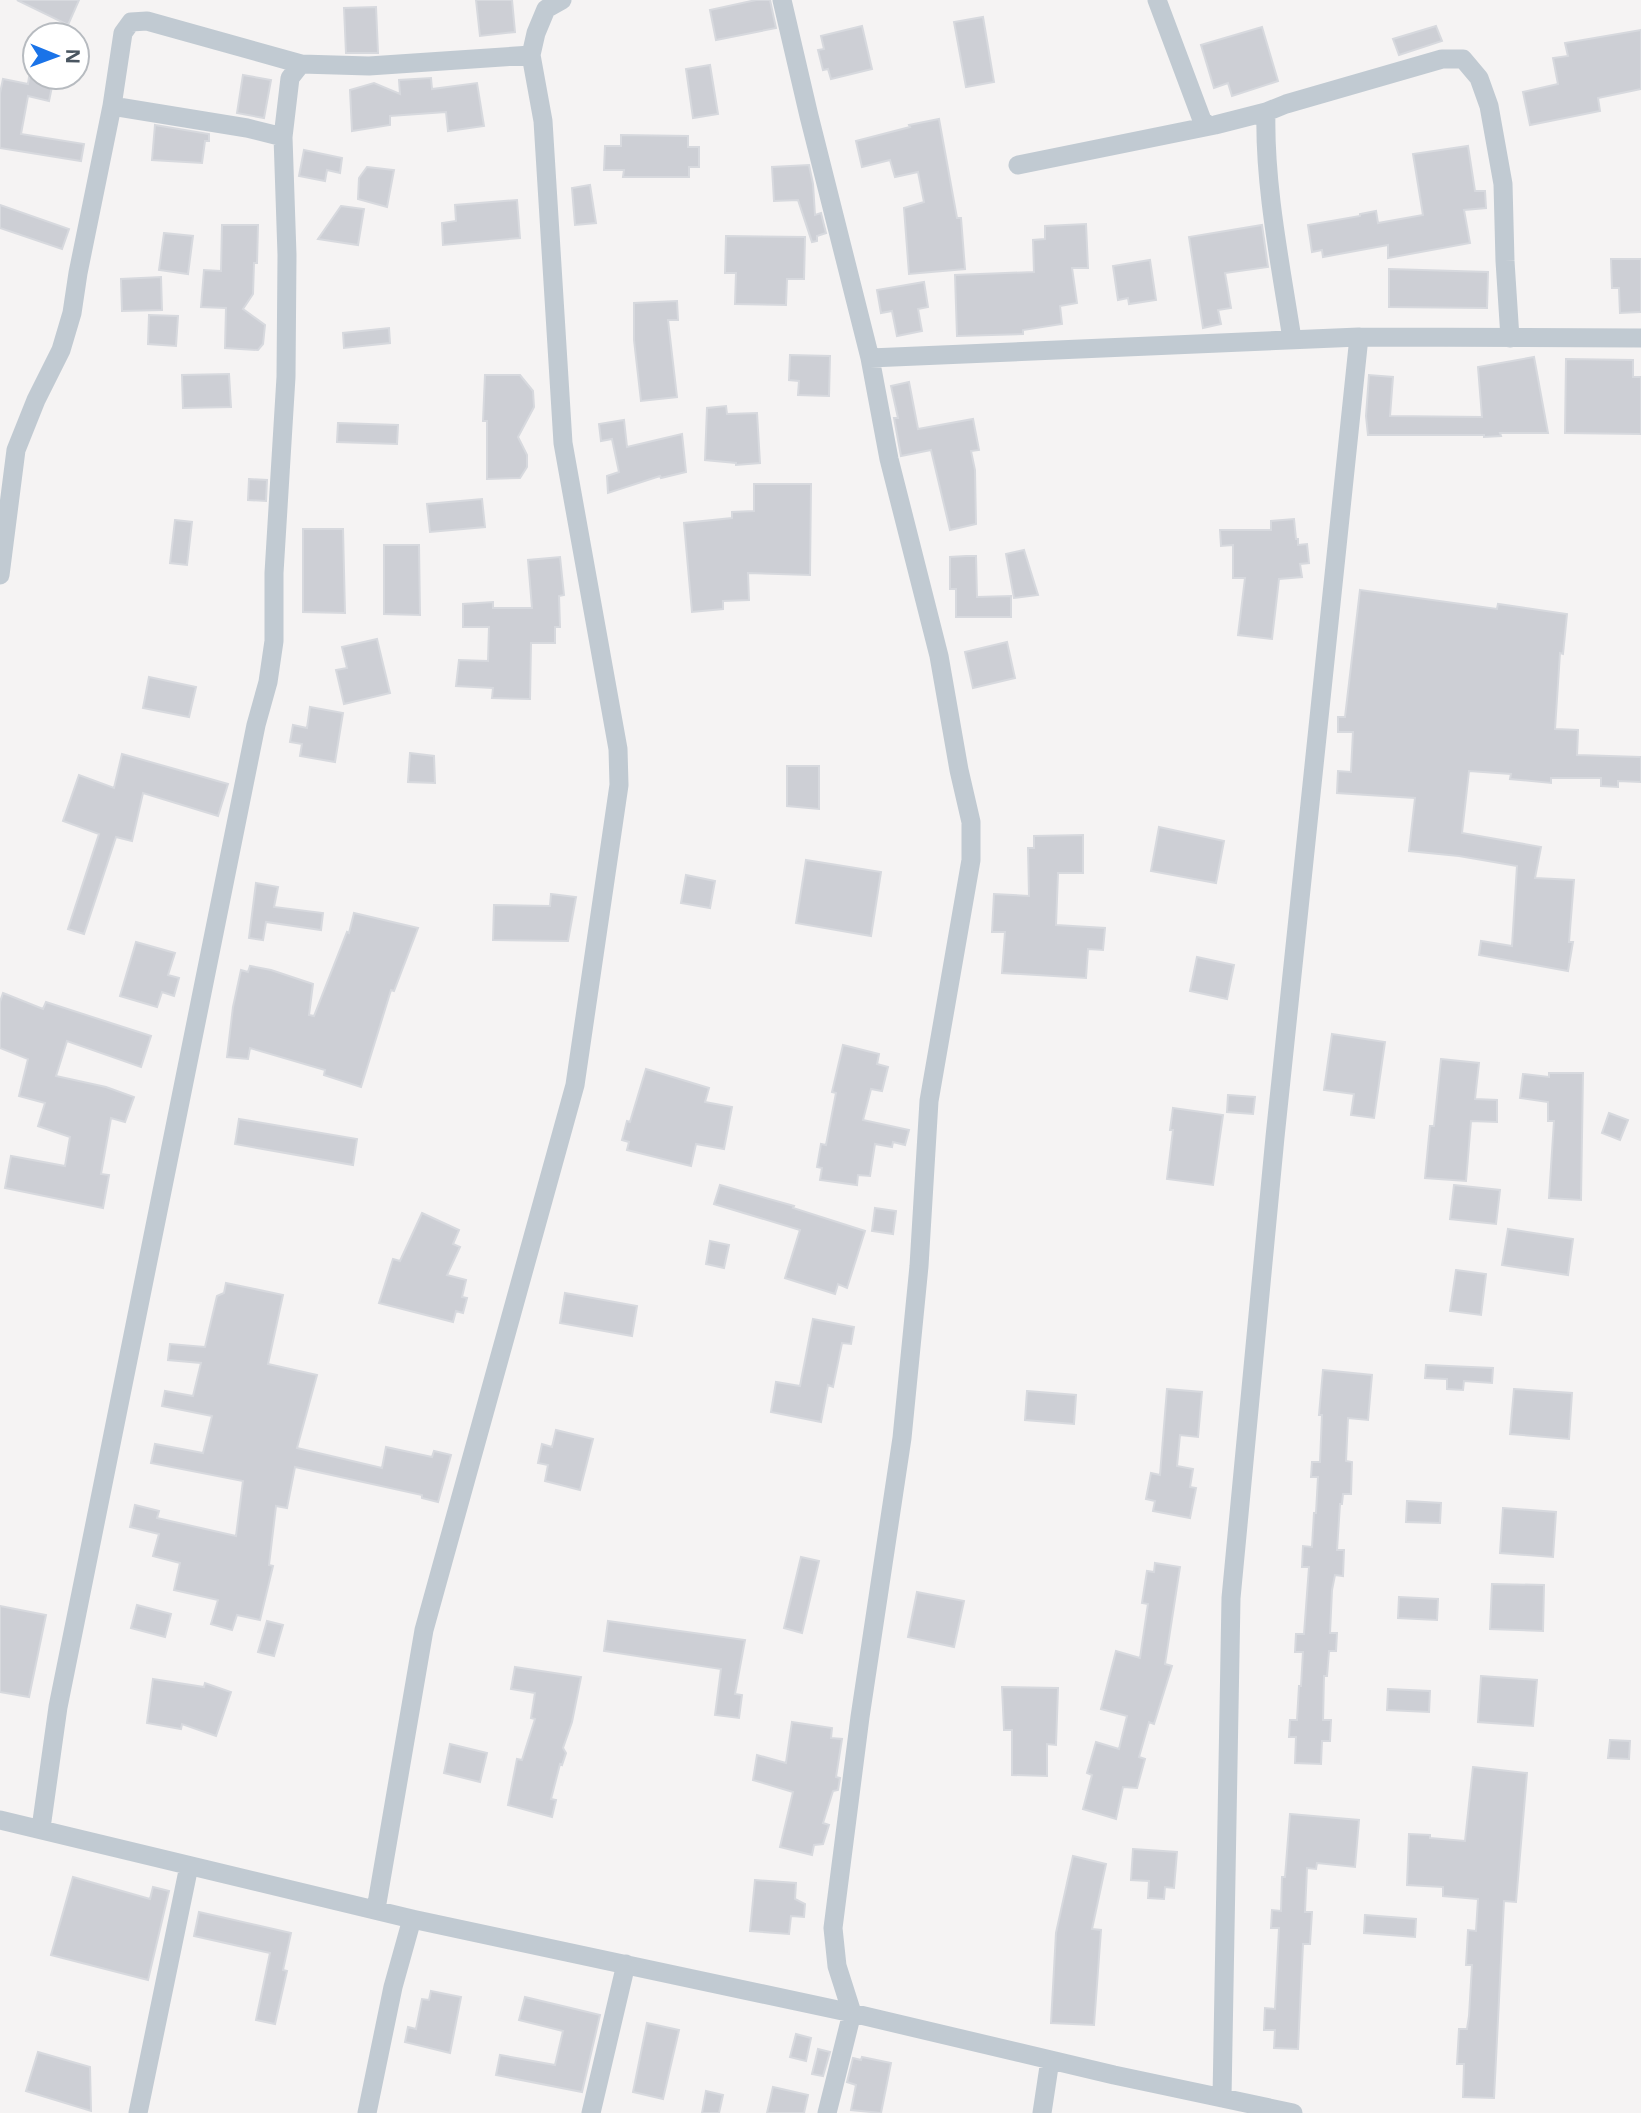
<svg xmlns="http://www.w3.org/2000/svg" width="1641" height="2113" viewBox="0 0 1641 2113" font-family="'Noto Sans',sans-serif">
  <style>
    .building { fill: #cdcfd5; stroke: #d7d9de; stroke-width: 2 }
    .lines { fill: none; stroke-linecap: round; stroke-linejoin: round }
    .minor { stroke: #c1cad2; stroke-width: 19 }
  </style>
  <rect width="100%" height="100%" fill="#f5f3f3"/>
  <!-- building -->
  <path class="building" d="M17,0h62l-11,25z
    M476,0h36l3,32 -35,4z
    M756,0h14l6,28 -60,12 -6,-30z
    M376,7l2,46h-32l-2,-45z
    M983,17l11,65 -28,5 -12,-65z
    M862,26l10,43 -41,10 -3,-10 -5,1 -5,-20 6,-1 -3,-13z
    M1436,26l6,15 -43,14 -6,-16z
    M1262,27l16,54 -46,15 -4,-13 -14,5 -13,-43z
    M1641,30v59l-43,9 2,13 -70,14 -7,-33 35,-8 -5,-26 15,-2 -3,-13z
    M710,65l8,49 -25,4 -7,-49z
    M243,75l28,5 -7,38 -27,-5z
    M29,77h25l-5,24 -21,-5 -7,38 63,10 -3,17 -81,-13v-55l3,-14 25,5z
    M431,78l1,11 45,-6 7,43 -36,5 -2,-19 -56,4v9l-38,6 -2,-41 24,-7 26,11 -1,-14z
    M939,119l18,99h4l4,51 -56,5 -5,-66 20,-6 -6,-30 -23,5 -5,-17 -28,7 -6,-26 54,-14 -1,-2z
    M155,125l54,9v7h-4l-3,22 -50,-3z
    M621,135l67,1v11h11v20h-10v10h-66l1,-7h-20l1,-24h16z
    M1468,146l7,45h10l1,17 -22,2 6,33 -82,15v-13l-65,12 -1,-7 -10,2 -4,-27 52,-9v-2l16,-3 2,12 45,-8 -10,-61z
    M304,150l38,8 -2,15 -13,-3 -2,11 -26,-5z
    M809,165l4,19 2,31 6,-2 5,20 -9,3v5l-5,1 -14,-42 -24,1 -2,-34z
    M367,167l27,3 -7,37 -29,-8 1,-21z
    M590,185l6,38 -21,2 -3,-37z
    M517,200l3,38 -77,7 -1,-22 14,-2 -1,-16z
    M0,205l69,24 -7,20 -62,-21z
    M341,206l23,3 -6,36 -40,-6z
    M1086,224l2,44h-16l5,35 -17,3 2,18 -39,6v4l-66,2 -2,-61 79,-3 -1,-32 12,-1v-13z
    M222,225h36l-1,38h-3l-1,31 -10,15 22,16 -2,19 -5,6 -33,-2 1,-40 -25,-1 3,-37 17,1z
    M1262,225l6,42 -43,6 6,35 -13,2 3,14 -18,4 -14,-91z
    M164,233l29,3 -5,38 -29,-4z
    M726,236l79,1 -1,42h-17l-1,26 -51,-1 1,-31h-11z
    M1611,259h30v53l-21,1 -1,-25h-7z
    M1150,260l6,40 -27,4 -1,-6 -10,2 -5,-34z
    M1389,269l99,3 -1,36 -98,-1z
    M161,277l1,33 -40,1 -1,-32z
    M924,282l4,25 -10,2 4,22 -25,5 -5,-25 -11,2 -4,-23z
    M677,301l1,19h-10l9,77 -36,4 -7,-61v-37z
    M149,315l29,1 -2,30 -28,-2z
    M389,328l1,15 -46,5 -1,-15z
    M790,355l40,1 -1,40 -31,-1 1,-14 -10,-1z
    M1534,357l14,76h-48l1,3 -17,1v-2h-116l-2,-19 3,-41 24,2 -3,39 92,1 -4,-50z
    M1566,359l67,1v17h8v57l-76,-1z
    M229,374l2,33 -48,1 -1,-33z
    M485,375h35l13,16 1,16 -16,30 9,18v12l-7,11 -33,1v-58h-4z
    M909,382l9,47 55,-10 6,31 -8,1 4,19 1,54 -26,6 -19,-80 -30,6 -7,-38h4l-7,-32z
    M726,406l1,8 30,-1 3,50 -24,2v-2l-31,-3 2,-52z
    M624,420l3,27 55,-13 4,38 -25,6 -1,-2 -52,17 -1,-17 12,-4 -7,-33 -11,2 -2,-17z
    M338,423l60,2 -1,19 -60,-2z
    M249,479l18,1 -1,21 -18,-1z
    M754,484h57l-1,91 -62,-2 1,27 -26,1v8l-31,3 -8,-89 48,-5v-6l22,-1z
    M482,499l3,28 -55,5 -3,-28z
    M1294,519l2,20h2v6l9,-1 2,19 -9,1 2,13 -23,2 -7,60 -34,-4 7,-57h-12v-33l-12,1 -1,-16h51v-9z
    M175,520l17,2 -5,43 -17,-2z
    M303,529h40l2,84 -42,-1z
    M384,545h35l1,70 -36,-1z
    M1024,550l14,45 -24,3 -8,-44z
    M966,556h10l1,41 34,-1v21h-55v-28h-6v-32z
    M560,557l4,38 -5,1 1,31h-5v16h-24l-1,56 -38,-1 1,-10 -37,-2 3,-26 29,1 1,-34h-26v-23l30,-2v6h39l-4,-48z
    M1360,590l137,19 1,-5 69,10 -4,40 -3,-1 -5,76 23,1 -1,25 64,2v25l-23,-1v6l-17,-1v-8h-50v5l-41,-4 1,-5 -42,-3 -7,62 79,14 -6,31 39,2 -5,62h4l-5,29 -89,-16 2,-14 31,5 5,-80 -58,-10 -50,-5 6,-53 -78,-5 1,-22 13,1 2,-40h-15v-15h7z
    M377,639l13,54 -46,11 -8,-34 11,-2 -5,-21z
    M1007,642l8,36 -42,10 -8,-36z
    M149,677l47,10 -7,30 -46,-9z
    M310,707l33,6 -8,49 -35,-6 2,-12 -12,-2 3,-17 14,3z
    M410,753l24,3 1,27 -27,-1z
    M122,754l106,30 -10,32 -75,-23 -11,48 -16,-4 -32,97 -16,-5 31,-95 -36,-13 16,-46 35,13z
    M787,766h32v43l-32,-3z
    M1159,827l65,14 -8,42 -65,-12z
    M1083,835v38h-25l-2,52 49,3 -2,22 -15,-1 -2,29 -84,-5 3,-41h-13l2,-38 35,2 -1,-48h6v-12z
    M806,860l75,12 -10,64 -75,-13z
    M686,875l29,6 -5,27 -29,-5z
    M256,883l22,4 -4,20 49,6 -2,17 -55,-8 -3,18 -14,-2z
    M551,894l25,3 -8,44 -75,-1 1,-35 56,1z
    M354,913l64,15 -24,63 -3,-1 -30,97 -37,-12 1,-5 -75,-22 -2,11 -21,-2 6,-50 8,-37 7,2 2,-6 21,4 42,14 -4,31 5,1 33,-84 2,1z
    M136,942l39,11 -7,22 11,3 -5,18 -12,-4 -5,15 -37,-11z
    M1197,957l37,8 -7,34 -37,-8z
    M3,993l40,16 3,-7 105,34 -10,31 -74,-26 -11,35 50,11 28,10 -9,25 -14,-4 -10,56 8,1 -6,33 -98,-20 6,-32 54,10 5,-29 -32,-11 7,-23 -26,-7 9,-37 -28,-11v-46z
    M1332,1034l53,8 -11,76 -23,-3 3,-21 -30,-4z
    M843,1045l36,9 -2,10 11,3 -6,24 -11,-2 -8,31 46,10 -4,15 -12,-3 -1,5 -17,-3 -5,32 -12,-1 -1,10 -37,-5 2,-12 -5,-1 4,-23 5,1 10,-52 -4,-1z
    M1441,1059l38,4 -4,36 22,1v22l-26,-1 -5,60 -41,-3 5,-52h4z
    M646,1069l63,19 -4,14 27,5 -8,42 -28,-5 -5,22 -64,-16 2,-8 -7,-2 5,-19 3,1z
    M1549,1073h34l-2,127 -32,-2 5,-77h-6v-19l-28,-4 3,-24 26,3z
    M1228,1095l27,2 -2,17 -26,-2z
    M1173,1108l50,7 -10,70 -46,-6 6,-49h-3z
    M1609,1113l19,7 -8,20 -18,-7z
    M239,1119l118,20 -4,26 -118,-21z
    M720,1185l74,21 -1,2 72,23 -18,57 -9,-4 -3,10 -50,-16 15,-48 -86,-26z
    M1454,1185l46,5 -4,34 -46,-5z
    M875,1208l21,3 -3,23 -21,-3z
    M422,1213l37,17 -6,14 7,3 -13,28 19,5 -4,17 5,1 -4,15 -7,-2 -3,11 -74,-19 14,-44 7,2z
    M1508,1229l65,10 -5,36 -66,-10z
    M710,1241l19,4 -5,23 -18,-4z
    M1456,1270l30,4 -5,41 -31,-4z
    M226,1283l57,12 -15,69 49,11 -20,73 85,20 4,-21 46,10 2,-6 17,4 -13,47 -16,-4v-3l-127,-28 -8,41 -11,-2 -7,59 4,1 -13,54 -23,-5 -5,15 -21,-6 7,-24 -44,-10 6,-27 -27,-7 6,-22 -29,-7 5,-22 24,6 -2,7 79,18 7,-55 -92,-18 4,-19 48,9 9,-37 -50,-10 3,-15 28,5 8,-33 -33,-3 2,-16 35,3 12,-51 7,-3z
    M565,1293l72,13 -5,30 -72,-13z
    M813,1319l41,8 -3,17 -9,-1 -9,44 -5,-2 -7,37 -50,-10 5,-30 24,4z
    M1426,1365l67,3 -1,15 -28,-2 -1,9 -16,-1v-10l-22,-1z
    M1323,1370l49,5 -4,45 -20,-2 -2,43 6,1 -1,32h-8l-1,10h-2l-3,46h7l-1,26 -8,-1 -3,15 -2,43h7l-1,18h-7l-2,25h-3l-1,44h8l-1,21h-8l-1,23 -26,-1 1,-26h-7l1,-17h7l2,-34h2l2,-34h-8l1,-18h8l5,-67h-7l1,-21 9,1 2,-34h2l2,-36h-7l1,-15h8l2,-47h-3z
    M1167,1389l35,3 -4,45 -18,-2 -3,31 16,3 -3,18 6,1 -6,30 -37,-7 2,-10 -9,-2 5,-26 9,2z
    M1514,1389l58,4 -3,46 -59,-5z
    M1027,1391l49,4 -2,29 -49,-4z
    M556,1430l37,9 -13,51 -35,-9 3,-16 -10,-2 4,-19 10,3z
    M1407,1501l34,2 -1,20 -34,-1z
    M1503,1508l53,4 -3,45 -53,-4z
    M801,1557l18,4 -17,72 -18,-5z
    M1155,1563l25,4 -15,97 7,2 -18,58 -5,-2 -10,35 6,2 -8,29 -14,-1 -7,32 -33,-10 9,-34 -5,-2 9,-31 23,7 8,-33 -26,-7 15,-58 24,7 8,-54 -6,-1 5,-32 7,1z
    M1492,1584l52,1 -1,46 -53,-2z
    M917,1592l47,9 -10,46 -46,-10z
    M1399,1597l39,2 -1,21 -39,-2z
    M137,1605l34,9 -6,23 -34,-9z
    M0,1606l46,9 -17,82 -29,-5z
    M267,1621l16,4 -9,31 -16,-4z
    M608,1621l137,19 -10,54 7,1 -3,23 -24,-3 6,-46 -117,-18z
    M515,1667l66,10 -9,45 -9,26 3,5 -4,12 -2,-1 -9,35 5,1 -4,17 -44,-12 9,-46 5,1 13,-41 -4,-1 4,-25 -24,-4z
    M1481,1676l56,4 -4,46 -55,-4z
    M153,1679l51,8 1,-4 26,9 -15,44 -34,-12 -1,5 -34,-6z
    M1002,1687l56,1 -2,57 -9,-1v32l-35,-1v-45h-8z
    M1388,1689l42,2 -1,21 -42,-2z
    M792,1722l40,6 -1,10 11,1 -6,38 4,1 -2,12 -5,1 -10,32 6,2 -6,19 -9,1 -2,10 -32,-8 13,-55 -40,-12 4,-25 29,8z
    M1610,1740l20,1 -1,18 -21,-1z
    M450,1744l37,9 -7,29 -36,-9z
    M1473,1767l54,6 -11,129 -12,-1 -10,197 -31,-1 1,-33h-7l2,-35h8l2,-13 3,-51h-6l2,-35 8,1 2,-32 -35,-3v-9l-36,-2 2,-51 21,1v3l35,3z
    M1290,1814l69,6 -4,47 -38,-4 -1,6 -9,-1 -2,44h7l-2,32h-7l-5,105 -24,-1 1,-18h-11l1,-22 10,1 4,-81h-8l1,-18 9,1 1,-34h3z
    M1133,1849l44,3 -3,36 -9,-1 -1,12 -16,-1 1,-17 -18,-1z
    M1073,1856l33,8 -14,65 9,1 -7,95 -43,-2 5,-90z
    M73,1877l77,22 3,-12 16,4 -21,89 -97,-25z
    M755,1880l41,3 -1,16 10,5 -1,13 -13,-1 -2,18 -39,-3z
    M199,1912l92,21 -8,37 4,1 -12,53 -19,-4 14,-67 -76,-17z
    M1365,1915l51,4 -1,18 -51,-4z
    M431,1991l30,6 -11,56 -45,-11 3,-15 8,2 6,-30 7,1z
    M525,1997l75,18 -18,77 -86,-17 4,-20 55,10 8,-34 -44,-11z
    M647,2023l32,7 -16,69 -30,-7z
    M796,2034l15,4 -5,23 -16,-4z
    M818,2049l12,3 -7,24 -11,-2z
    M38,2052l52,15 1,44 -65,-20z
    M862,2057l29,6 -10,50 -30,-3 5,-25 -9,-3 6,-24 8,2z
    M773,2087l35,8 -4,18h-37z
    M706,2091l17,4 -4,18h-17z"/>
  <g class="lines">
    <!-- minor -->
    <path class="minor" d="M782,0l27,116 61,242 19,101 50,197 20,114 12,52v38l-42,241 -10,165 -17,172 -42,279 -27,211 4,38 15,47 -25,100
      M1157,0l45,120 6,5
      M112,106l11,-73 8,-11 16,-1 154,43
      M1018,165l197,-40 51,-13
      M1292,339c-11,-72 -28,-154 -26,-227l20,-8 156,-45h21l16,19 10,28 14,78 2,77 5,77
      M870,358l489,-21 282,1
      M0,575l16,-125 20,-50 25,-50 11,-37 6,-40 34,-167 135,22 36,9
      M0,1820l412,99 440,94 262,62 179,38
      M41,1828l17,-121 198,-982 12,-43 6,-41v-68l12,-196 1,-122 -4,-118 7,-59 11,-14 68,2 162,-11
      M376,1909l48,-279 151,-545 44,-300 -1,-36 -55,-306 -20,-322 -12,-66 5,-22 10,-24 16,-9
      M1222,2098l9,-500 44,-461 84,-800
      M138,2113l51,-247
      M367,2113l26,-126 19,-68
      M591,2113l35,-149
      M1042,2113l8,-53"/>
  </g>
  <!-- north arrow -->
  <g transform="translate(56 56) rotate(91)"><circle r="33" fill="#ffffff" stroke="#b7bbc0" stroke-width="2"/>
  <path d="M0-5L12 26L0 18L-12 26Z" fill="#1a73e8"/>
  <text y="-10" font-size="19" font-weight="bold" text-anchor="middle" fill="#4a5661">N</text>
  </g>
</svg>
